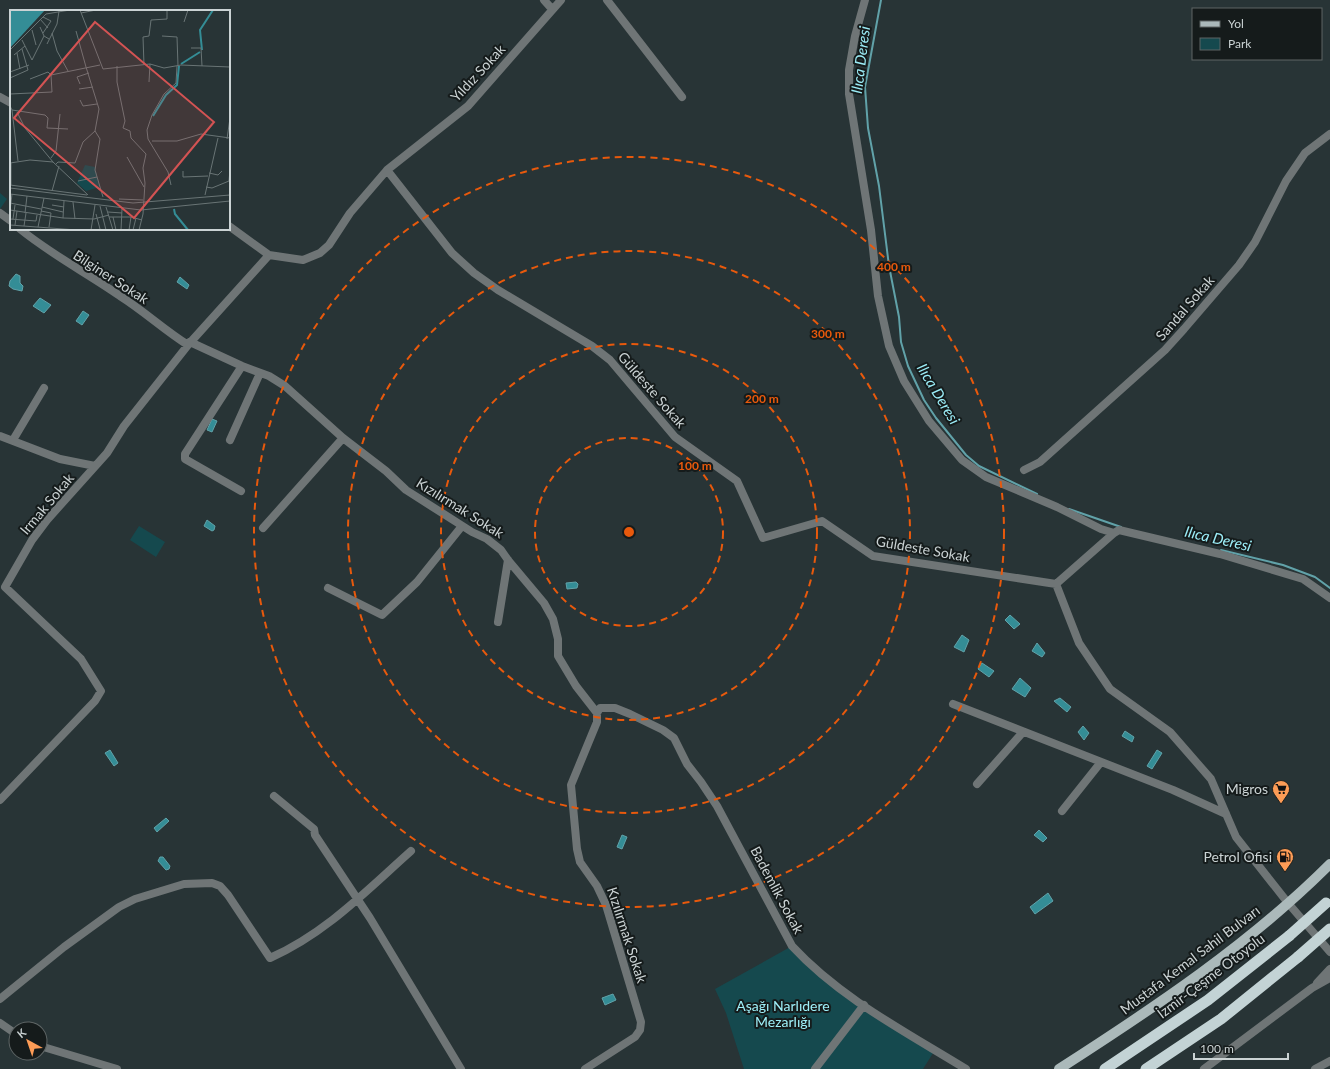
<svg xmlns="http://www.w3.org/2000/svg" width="1330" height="1069" viewBox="0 0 1330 1069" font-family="Lato,sans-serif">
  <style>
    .green { fill: #15494e }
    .water { fill: #348d96; stroke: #61a2a9 }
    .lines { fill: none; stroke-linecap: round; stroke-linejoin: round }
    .stream { stroke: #61a2a9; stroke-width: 2 }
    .minor { stroke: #6f7576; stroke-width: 8 }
    .major { stroke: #abb9ba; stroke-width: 10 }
    .highway { stroke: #c3d3d5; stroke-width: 11 }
    .highway-bridge { stroke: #c3d3d5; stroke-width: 11 }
    .ring { fill: none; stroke: #e8590c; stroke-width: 2; stroke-dasharray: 7 5 }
    .labels { text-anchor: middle; stroke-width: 4; stroke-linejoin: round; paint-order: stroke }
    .street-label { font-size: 14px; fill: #cbd3d4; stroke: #151b1b }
    .poi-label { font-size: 14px; fill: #cbd3d4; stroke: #151b1b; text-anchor: end }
    .park-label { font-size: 14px; fill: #9ef0f9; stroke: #151b1b }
    .water-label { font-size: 15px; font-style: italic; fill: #9ceef8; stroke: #151b1b }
    .inset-river { fill: none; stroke: #348d96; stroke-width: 2 }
    .inset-road { fill: none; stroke: #697475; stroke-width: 1 }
    .view { fill: #d35353; fill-opacity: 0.15; stroke: #d35353; stroke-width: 2 }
    .inset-edge { fill: none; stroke: #cbd3d4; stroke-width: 2 }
    .centre { fill: #e8590c; stroke: #151b1b; stroke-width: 2 }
    .ring-label { font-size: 12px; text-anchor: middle; font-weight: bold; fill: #e8590c; stroke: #151b1b; stroke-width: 4; stroke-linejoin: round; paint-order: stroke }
  </style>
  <rect width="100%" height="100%" fill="#283436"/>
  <!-- green -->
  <path class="green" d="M0,193l7,6 -7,10z
    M139,526l26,16 -9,15 -26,-17z
    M792,946l16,18 127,86 -12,19h-179l-18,-56 -11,-24z"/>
  <!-- water -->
  <path class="water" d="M16,274l4,2v7l3,3 -1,5 -9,-2 -4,-3 1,-5z
    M180,277l9,8 -2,4 -10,-7z
    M40,298l11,7 -7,8 -11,-7z
    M83,311l6,4 -7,10 -6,-4z
    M212,419l5,2 -5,11 -5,-2z
    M207,520l8,6 -1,4 -2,1 -8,-5z
    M576,582l2,2 -1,4 -10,1 -1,-6z
    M1010,615l10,9 -6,5 -9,-9z
    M962,635l7,5 -5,12 -10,-5z
    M1037,643l8,10 -3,4 -10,-6z
    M982,663l12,8 -5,6 -11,-8z
    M1020,678l11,10 -6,9 -13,-8z
    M1060,698l11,9 -4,5 -13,-11z
    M1083,726l6,7 -5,7 -6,-8z
    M1125,731l9,6 -2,5 -10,-6z
    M110,750l8,13 -4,3 -9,-13z
    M1157,750l5,3 -10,16 -5,-3z
    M166,818l3,3 -12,11 -3,-4z
    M1039,830l8,8 -4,4 -9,-7z
    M622,835l5,2 -5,12 -5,-2z
    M160,857h3l7,9 -1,3 -3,1 -8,-9z
    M1048,893l5,8 -18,13 -5,-7z
    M613,994l3,6 -11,5 -3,-7z"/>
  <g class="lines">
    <!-- stream -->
    <path class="stream" d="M881,0l-16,87 3,41 11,58 10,80 10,51 2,25 7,24 16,34 12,18 30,37 13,11 58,28
      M1069,509l52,18
      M1221,550l62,15 32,12 15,11"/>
    <!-- minor -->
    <path class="minor" d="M544,0l8,9
      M607,0l75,97
      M865,0l-10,36 -6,34v24l22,136 7,66 11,50 15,35 25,40 33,39 24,17 71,30 44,22 13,4 5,-3 101,24 83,25 27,19
      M0,97l11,6
      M387,170l65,83 22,20 24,17 94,56 18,14 65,77 62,44 26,57 59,-17 51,35 183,28 23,59 31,46 60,43 41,47 25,58 52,66 42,49
      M0,213l11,8
      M229,226l40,29 34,5 17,-7 9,-8 21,-32 37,-43 81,-64 93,-106
      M20,229c32,26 67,44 100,67 24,15 44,34 68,49
      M190,342l52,24 27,10 16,10 58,52 43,33 20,19 66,42 15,7 14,11 7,10 36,43 9,16 5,20v17l18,30 21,27v9l-26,63 6,64 3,13 17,24 9,19 35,117 -1,8 -5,7 -50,32
      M0,436l60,23 35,7
      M13,440l31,-52
      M230,440l30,-67
      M1024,470l16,-8 125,-112 19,-21 55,-64 16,-23 31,-61 19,-28 25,-19
      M241,491l-56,-32v-5l57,-88
      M263,528l80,-90
      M1056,584l58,-51
      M328,588l54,27 35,-33 45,-56
      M498,622l10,-62
      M953,704l220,86 53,24
      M597,713l3,-5h15l15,6 33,16 11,8 13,26 14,18 16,24 75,140c48,52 114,86 174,123
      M977,784l46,-52
      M274,796l40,33 1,6 55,83 91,151
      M0,800l95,-99 6,-10 -20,-32 -76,-72 27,-47 15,-20 60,-67 17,-27 64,-81 81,-90
      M1062,811l39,-49
      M1317,983l13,-14
      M0,999l64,-52 55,-40 16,-8 49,-15 28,-1 8,3 8,9 42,63c56,-25 96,-67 141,-107
      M0,1023l16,11
      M40,1046l77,23
      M815,1069l49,-64
      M1204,1069l108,-81 18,-10
      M1315,1069l15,-8"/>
    <!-- major -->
    <path class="major" d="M1059,1069c95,-61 191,-125 271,-205"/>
    <!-- highway -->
    <path class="highway" d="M1105,1069l103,-69 81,-64
      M1146,1069l75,-50 77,-62"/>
    <!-- highway-bridge -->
    <path class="highway-bridge" d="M1289,936l37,-33
      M1298,957l32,-28"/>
  </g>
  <!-- distance rings -->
  <g class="ring">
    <circle cx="629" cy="532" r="94"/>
    <circle cx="629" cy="532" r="188"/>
    <circle cx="629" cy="532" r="281"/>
    <circle cx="629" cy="532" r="375"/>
  </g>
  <!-- icons -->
  <defs>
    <symbol id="supermarket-pin" viewBox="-11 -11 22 30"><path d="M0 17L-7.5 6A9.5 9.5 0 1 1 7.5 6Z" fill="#fd9c56" stroke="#151b1b"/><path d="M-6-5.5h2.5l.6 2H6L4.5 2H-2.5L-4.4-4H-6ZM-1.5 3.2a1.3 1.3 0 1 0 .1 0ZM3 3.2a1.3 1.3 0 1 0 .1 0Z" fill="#111"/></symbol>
    <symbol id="fuel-pin" viewBox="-11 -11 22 30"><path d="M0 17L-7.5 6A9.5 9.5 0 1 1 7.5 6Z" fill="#fd9c56" stroke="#151b1b"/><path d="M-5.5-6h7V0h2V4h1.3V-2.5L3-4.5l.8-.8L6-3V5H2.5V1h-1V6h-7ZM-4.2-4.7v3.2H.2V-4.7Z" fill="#111"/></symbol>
  </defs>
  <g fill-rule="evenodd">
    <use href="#supermarket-pin" x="1271" y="779" width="20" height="27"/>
    <use href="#fuel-pin" x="1275" y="847" width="20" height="27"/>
  </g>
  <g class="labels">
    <!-- street labels -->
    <g class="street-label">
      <text transform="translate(478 73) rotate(-47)" y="5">Yıldız Sokak</text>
      <text transform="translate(111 277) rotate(33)" y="5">Bilginer Sokak</text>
      <text transform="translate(1185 308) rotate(-49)" y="5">Sandal Sokak</text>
      <text transform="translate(652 390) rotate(49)" y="5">Güldeste Sokak</text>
      <text transform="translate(47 504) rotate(-50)" y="5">Irmak Sokak</text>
      <text transform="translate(460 508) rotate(32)" y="5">Kızılırmak Sokak</text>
      <text transform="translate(923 549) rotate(10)" y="5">Güldeste Sokak</text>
      <text transform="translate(777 890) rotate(62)" y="5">Bademlik Sokak</text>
      <text transform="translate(627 935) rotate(72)" y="5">Kızılırmak Sokak</text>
      <text transform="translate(1190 960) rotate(-37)" y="5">Mustafa Kemal Sahil Bulvarı</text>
      <text transform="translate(1211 976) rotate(-37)" y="5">İzmir-Çeşme Otoyolu</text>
    </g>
    <!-- poi labels -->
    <g class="poi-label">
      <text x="1268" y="794">Migros</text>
      <text x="1272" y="862">Petrol Ofisi</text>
    </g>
    <!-- park labels -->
    <g class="park-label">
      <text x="783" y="1011">Aşağı Narlıdere<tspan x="783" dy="16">Mezarlığı</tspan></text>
    </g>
    <!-- water labels -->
    <g class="water-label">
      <text transform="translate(861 60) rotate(-83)" y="5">Ilıca Deresi</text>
      <text transform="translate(938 394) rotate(59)" y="5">Ilıca Deresi</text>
      <text transform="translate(1218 539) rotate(13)" y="5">Ilıca Deresi</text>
    </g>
  </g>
  <!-- overview -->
  <g transform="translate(10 10)">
    <rect width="220" height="220" fill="#283436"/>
    <path d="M75,155l10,2 5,20 -14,4 -9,-8z" fill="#15494e"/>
    <path d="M0,0h35l-35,38z" fill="#348d96"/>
    <path class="inset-river" d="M192,40l-2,-20 13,-20M171,54l19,-12M143,106l13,-21 11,-10 2,-19M164,199l1,5 13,16"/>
    <path class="inset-road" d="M70,0l23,59 47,-5 14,4 17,-3 49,2M71,3l15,-3M30,9l8,9M174,12l4,-12M30,17l4,9 5,3M22,20l4,15M66,21l10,36M33,23l8,-12 -8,-4M42,23l5,18 11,20M152,26l15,1 1,29M12,30l10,20M37,34l10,-20 2,-13M181,38h10l1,18M0,40l36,-36 24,-4M7,43l3,16M4,45l11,-9M22,50l12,-24M134,55l-1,-28 6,-1 2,-16 16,-1v-9M107,56v16l8,39 -2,7 7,3 1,7 15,16 -3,14 2,15 -2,31 -4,16M0,62l19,-7M0,68l18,-8 -6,-21M20,69l18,-7 3,3M139,72l1,-18M70,74l-3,-7 12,-4M69,79l14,-2M0,84l42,-2 -1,-17 49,-10M70,90l3,6 14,-2M0,96l2,4 33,5 3,3 -1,10 21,1M2,100l6,51M7,102l8,16 28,34M85,121l5,8 -5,31 8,27M217,129l3,-21M142,131h25l24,-7 29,4M117,147l17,30M41,148l5,-7 4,-37M0,153l20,-3 23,2 35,33M1,153v22M46,154l2,-2 17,1 8,-21 12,-11 4,-22 -13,-42M173,161v6l25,-1M199,163l9,2 4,-4M68,171l19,-4M0,175l77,10M161,175l-3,-13 -20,-33 -1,-9 5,-15 12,-21 12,-11 1,-17M196,177l6,1 17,-7 1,-12M0,178l123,15 97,-8M42,181l7,-25M0,184l131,16 89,-9M195,185l13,-57M109,189l24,1M63,192l2,17M0,193l31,6M42,195l12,2M90,196l6,24M32,197l21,5M96,197l7,23M0,200l53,8 31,1 15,-4M0,201l2,-17M31,201l10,2 -2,14M98,202l14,1M15,203l2,-17M86,204l4,15M99,207h22l11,3M103,207l3,13M53,208l1,-17M0,209l26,2 1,-6M3,209l2,-14M0,215l67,5M5,215l2,-14M14,216l2,-13M28,217l6,-29M81,220l4,-25M111,220l1,-21M119,220l2,-13M123,220l3,-12"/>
    <path class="view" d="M85,12l119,100 -80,96 -120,-100z"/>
    <rect width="220" height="220" class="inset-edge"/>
  </g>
  <circle cx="629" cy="532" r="6" class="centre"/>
  <g class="ring-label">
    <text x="894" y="271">400 m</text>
    <text x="828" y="338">300 m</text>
    <text x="762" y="403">200 m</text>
    <text x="695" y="470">100 m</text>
  </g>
  <!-- legend -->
  <rect x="1192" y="8" width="130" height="52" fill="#151b1b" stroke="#5e6565"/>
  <rect x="1200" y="21" width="20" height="6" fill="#abb9ba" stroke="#5e6565"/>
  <text x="1228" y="28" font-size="12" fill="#cbd3d4">Yol</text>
  <rect x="1200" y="38" width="20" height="12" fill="#15494e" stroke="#5e6565"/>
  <text x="1228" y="48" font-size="12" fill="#cbd3d4">Park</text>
  <!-- north arrow -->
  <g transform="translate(28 1041) rotate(320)"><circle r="19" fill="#151b1b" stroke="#5e6565"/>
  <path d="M0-3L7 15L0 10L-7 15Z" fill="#fd9c56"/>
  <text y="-6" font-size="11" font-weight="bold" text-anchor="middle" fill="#cbd3d4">K</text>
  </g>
  <!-- scale -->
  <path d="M1194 1053v6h94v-6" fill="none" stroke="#cbd3d4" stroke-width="2"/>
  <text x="1200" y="1053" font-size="12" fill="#cbd3d4" stroke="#151b1b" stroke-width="3" paint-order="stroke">100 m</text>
</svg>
